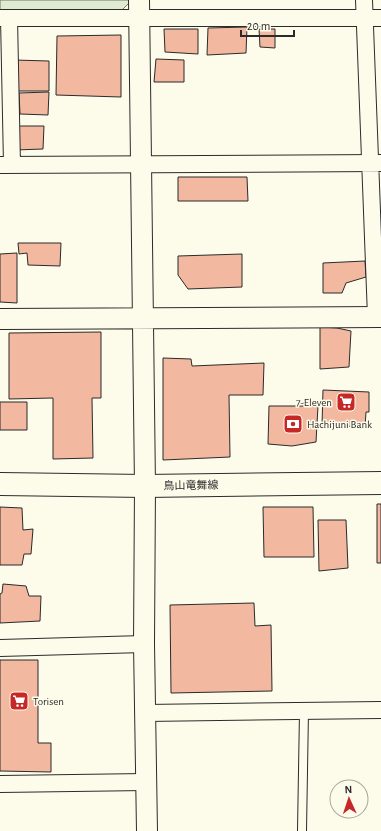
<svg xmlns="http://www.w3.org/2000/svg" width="381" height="831" viewBox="0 0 381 831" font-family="'Alegreya Sans','Noto Sans JP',sans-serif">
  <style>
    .green { fill: #deebd1; stroke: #74746e }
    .building { fill: #f2b8a0; stroke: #2b2b2b }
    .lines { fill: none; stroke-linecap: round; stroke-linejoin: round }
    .service-casing { stroke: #2b2b2b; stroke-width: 10 }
    .minor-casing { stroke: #2b2b2b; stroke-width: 18 }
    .tertiary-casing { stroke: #2b2b2b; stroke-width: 22 }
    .secondary-casing { stroke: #2b2b2b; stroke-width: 24 }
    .service { stroke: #fdfbea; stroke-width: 8 }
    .minor { stroke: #fdfbea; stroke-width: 16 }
    .tertiary { stroke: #fdfbea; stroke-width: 20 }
    .secondary { stroke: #fdfbea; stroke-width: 22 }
    .labels { text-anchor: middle; stroke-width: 3; stroke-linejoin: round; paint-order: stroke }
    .poi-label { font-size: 11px; fill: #2b2b2b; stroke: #fdfbea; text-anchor: start }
    .street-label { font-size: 11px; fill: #2b2b2b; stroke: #fdfbea }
  </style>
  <rect width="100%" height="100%" fill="#fdfbea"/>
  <!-- green -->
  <path class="green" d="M0,0h129v3l-8,8h-121z"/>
  <!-- building -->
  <path class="building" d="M247,27l-1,26 -39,2 1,-27z
    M164,29h34v25l-33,-2z
    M259,29h16v19l-15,-1z
    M121,35v62l-65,-2 1,-59z
    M156,59l28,1v22h-30z
    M14,60l35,1v30h-35z
    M49,92l-1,23 -28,-1 -1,-21z
    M14,126h30l-1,23 -28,1z
    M178,177h69l1,24h-70z
    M18,243h43l-1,23 -32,-1 -1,-12 -8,1z
    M17,253v50l-17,-1v-48z
    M242,254v33l-54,2 -10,-14v-19z
    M365,261l1,16 -20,6 -4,10h-19v-30z
    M320,327l17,1 14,3 -2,36 -29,2z
    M101,332v66h-9l1,60 -40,1v-61l-44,1v-66z
    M163,358l28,1 1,7 72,-3 -1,32h-34l1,62 -67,3z
    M323,390l46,2v20h-3l-1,15 -43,-2z
    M0,402h27v28h-27z
    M269,406h49l-2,36 -24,4 -24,-2z
    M377,504h4v59h-4z
    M0,507l22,1 1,22 10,-1 -2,25h-7l-2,11h-22z
    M263,507h50l1,50h-50z
    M318,520h28l2,48 -29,3z
    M3,584l23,2 3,10h12l-1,25 -40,2v-29l2,-1z
    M254,603l1,23 16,-1 1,66 -101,2 -1,-88z
    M0,660h38v83h13v29l-51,-1z"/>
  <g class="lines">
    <defs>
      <path id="service" d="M302,831l2,-120"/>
      <path id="minor" d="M364,0l12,317
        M0,18h381
        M9,18l3,147
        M0,165l381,-2
        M0,648l144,-4
        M145,713l236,-3
        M0,784l146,-2"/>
      <path id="tertiary" d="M139,0l6,486 -1,158 3,187
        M0,319l381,-2"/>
      <path id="secondary" d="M0,484l145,2 236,-3"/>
    </defs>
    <!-- service casing -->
    <use href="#service" class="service-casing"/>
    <!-- minor casing -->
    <use href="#minor" class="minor-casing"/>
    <!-- tertiary casing -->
    <use href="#tertiary" class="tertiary-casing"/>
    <!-- secondary casing -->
    <use href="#secondary" class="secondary-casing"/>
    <!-- service -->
    <use href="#service" class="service"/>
    <!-- minor -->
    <use href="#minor" class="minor"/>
    <!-- tertiary -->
    <use href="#tertiary" class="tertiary"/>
    <!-- secondary -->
    <use href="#secondary" class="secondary"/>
  </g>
  <!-- icons -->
  <defs>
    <symbol id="supermarket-square" viewBox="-11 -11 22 22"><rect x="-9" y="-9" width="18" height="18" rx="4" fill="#c62828" stroke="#fdfbea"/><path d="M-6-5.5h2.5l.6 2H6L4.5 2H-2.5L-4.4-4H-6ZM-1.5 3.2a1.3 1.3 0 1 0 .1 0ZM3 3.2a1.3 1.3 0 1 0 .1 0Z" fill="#fff"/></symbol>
    <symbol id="bank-square" viewBox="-11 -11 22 22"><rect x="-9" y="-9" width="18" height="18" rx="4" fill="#c62828" stroke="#fdfbea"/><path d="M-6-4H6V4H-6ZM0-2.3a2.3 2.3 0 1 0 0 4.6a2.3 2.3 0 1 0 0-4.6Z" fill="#fff"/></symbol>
  </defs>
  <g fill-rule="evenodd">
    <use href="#supermarket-square" x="335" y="391" width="22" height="22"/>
    <use href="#bank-square" x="282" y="413" width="22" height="22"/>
    <use href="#supermarket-square" x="8" y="690" width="22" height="22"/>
  </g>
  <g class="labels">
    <!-- poi labels -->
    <g class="poi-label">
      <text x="332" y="406" text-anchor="end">7-Eleven</text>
      <text x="307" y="428">Hachijuni Bank</text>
      <text x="33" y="705">Torisen</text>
    </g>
    <!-- street labels -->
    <g class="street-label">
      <text transform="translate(191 485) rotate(-1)" y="4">鳥山竜舞線</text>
    </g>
  </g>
  <!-- north arrow -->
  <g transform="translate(349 799) rotate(357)"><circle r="19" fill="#fdfbea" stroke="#a9a89e"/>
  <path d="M0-3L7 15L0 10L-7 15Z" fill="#c62828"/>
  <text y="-6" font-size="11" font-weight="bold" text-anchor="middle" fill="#2b2b2b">N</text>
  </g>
  <!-- scale -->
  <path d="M241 30v6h53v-6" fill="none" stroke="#2b2b2b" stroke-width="2"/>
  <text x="247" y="30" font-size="12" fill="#2b2b2b" stroke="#fdfbea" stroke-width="3" paint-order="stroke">20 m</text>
</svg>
